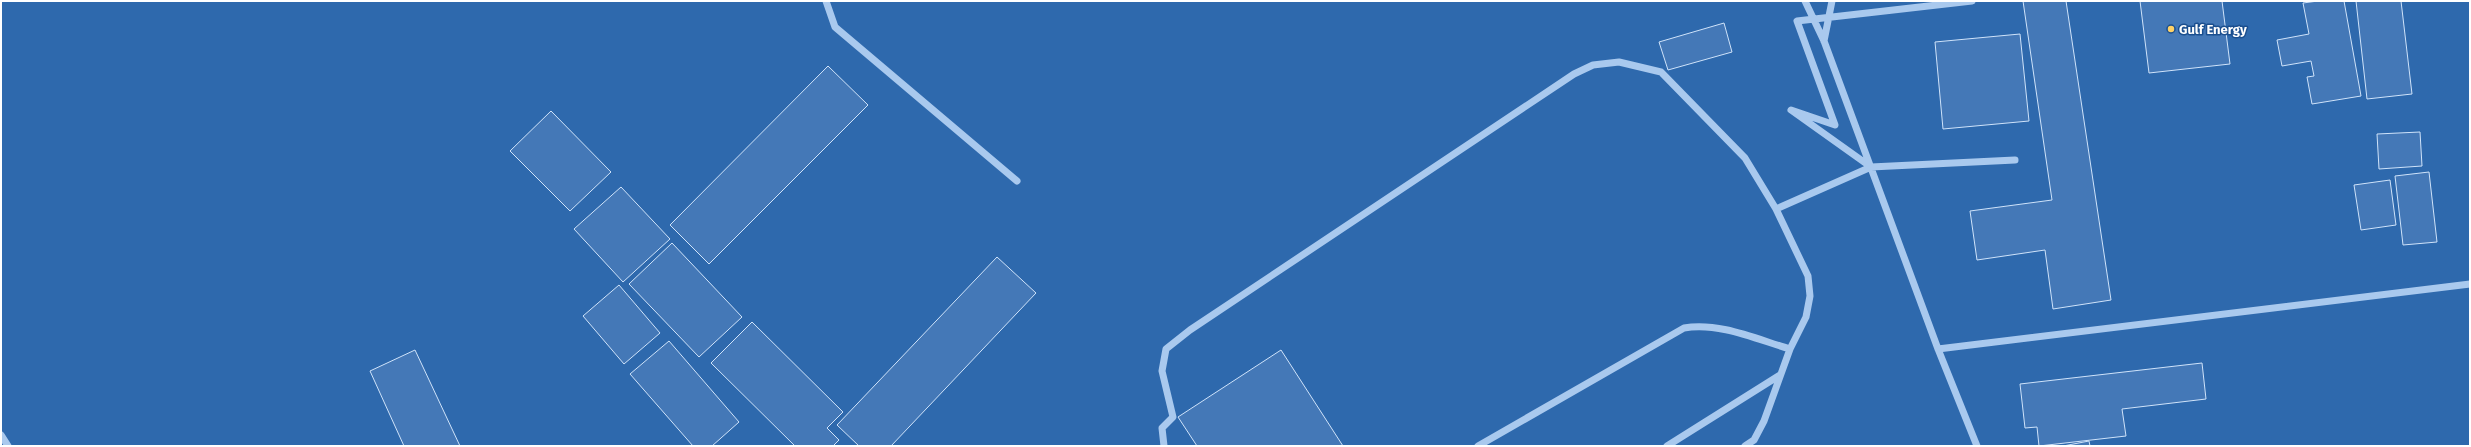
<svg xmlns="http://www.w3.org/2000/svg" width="2471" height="447" viewBox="0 0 2471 447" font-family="'Fira Sans',sans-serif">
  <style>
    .green { fill: #2e69ad }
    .building { fill: #4478b7; stroke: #cfe3fa }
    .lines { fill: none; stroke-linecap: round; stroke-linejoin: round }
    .minor { stroke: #a9c9ee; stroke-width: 7 }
    .poi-dot { fill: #ffd166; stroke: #1b4f8f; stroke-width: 1.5 }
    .labels { text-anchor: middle; stroke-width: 3; stroke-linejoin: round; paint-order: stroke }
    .poi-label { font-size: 13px; font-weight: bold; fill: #fff; stroke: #1b4f8f; text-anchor: start }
  </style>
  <rect width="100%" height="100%" fill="#1b4f8f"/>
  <!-- green -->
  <path class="green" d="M1,1h2469v445h-2469z"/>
  <!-- building -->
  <path class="building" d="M2023,1h43l45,299 -58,9 -8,-59 -68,10 -7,-49 82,-11z
    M2140,1h82l8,63 -81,9z
    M2318,1h26l17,95 -49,8 -5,-27 7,-1 -3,-15 -29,5 -5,-26 32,-6 -6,-31z
    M2356,1h45l11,93 -45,5z
    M1724,23l8,29 -64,18 -9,-28z
    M2020,34l9,87 -86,8 -8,-87z
    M828,66l40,39 -159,159 -39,-39z
    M551,111l60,61 -41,39 -60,-60z
    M2420,132l2,34 -43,3 -2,-35z
    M2429,172l8,70 -34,3 -8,-69z
    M2390,180l6,45 -35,5 -7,-45z
    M621,187l49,52 -47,43 -49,-53z
    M672,243l70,74 -43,40 -70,-73z
    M997,257l39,36 -145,153h-32l-22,-21z
    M619,285l41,48 -36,31 -41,-48z
    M752,322l91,90 -16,16 12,12 -6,6h-38l-84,-83z
    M669,341l70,81 -27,24h-19l-63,-72z
    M415,350l45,96h-56l-34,-75z
    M1281,350l62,96h-146l-19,-29z
    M2202,363l4,36 -84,10 4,27 -87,10 -2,-19 -12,1 -5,-44z
    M2089,441l1,5h-27z"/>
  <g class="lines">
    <!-- minor -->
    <path class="minor" d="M826,1l9,26 182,154
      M1805,1l19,40 114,308 39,97
      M1824,41l8,-40
      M1871,167l-80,-57 44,15 -38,-104 175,-20
      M1938,349l532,-65
      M1,435l7,11
      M1164,446l-2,-18 11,-11 -11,-46 4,-22 24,-19 384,-256 19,-9 26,-3 42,10 84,86 31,51 95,-42 144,-7
      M1478,446l206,-118c35,-6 72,11 106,21
      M1667,446l113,-71
      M1745,446l9,-6 10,-19 26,-72 16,-32 4,-21 -2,-20 -32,-67"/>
  </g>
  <!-- markers -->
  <circle class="poi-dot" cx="2171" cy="29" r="4"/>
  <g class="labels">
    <!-- poi labels -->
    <g class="poi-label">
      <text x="2179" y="34">Gulf Energy</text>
    </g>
  </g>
  <!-- border -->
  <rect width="2471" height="447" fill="none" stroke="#ffffff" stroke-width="4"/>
</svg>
